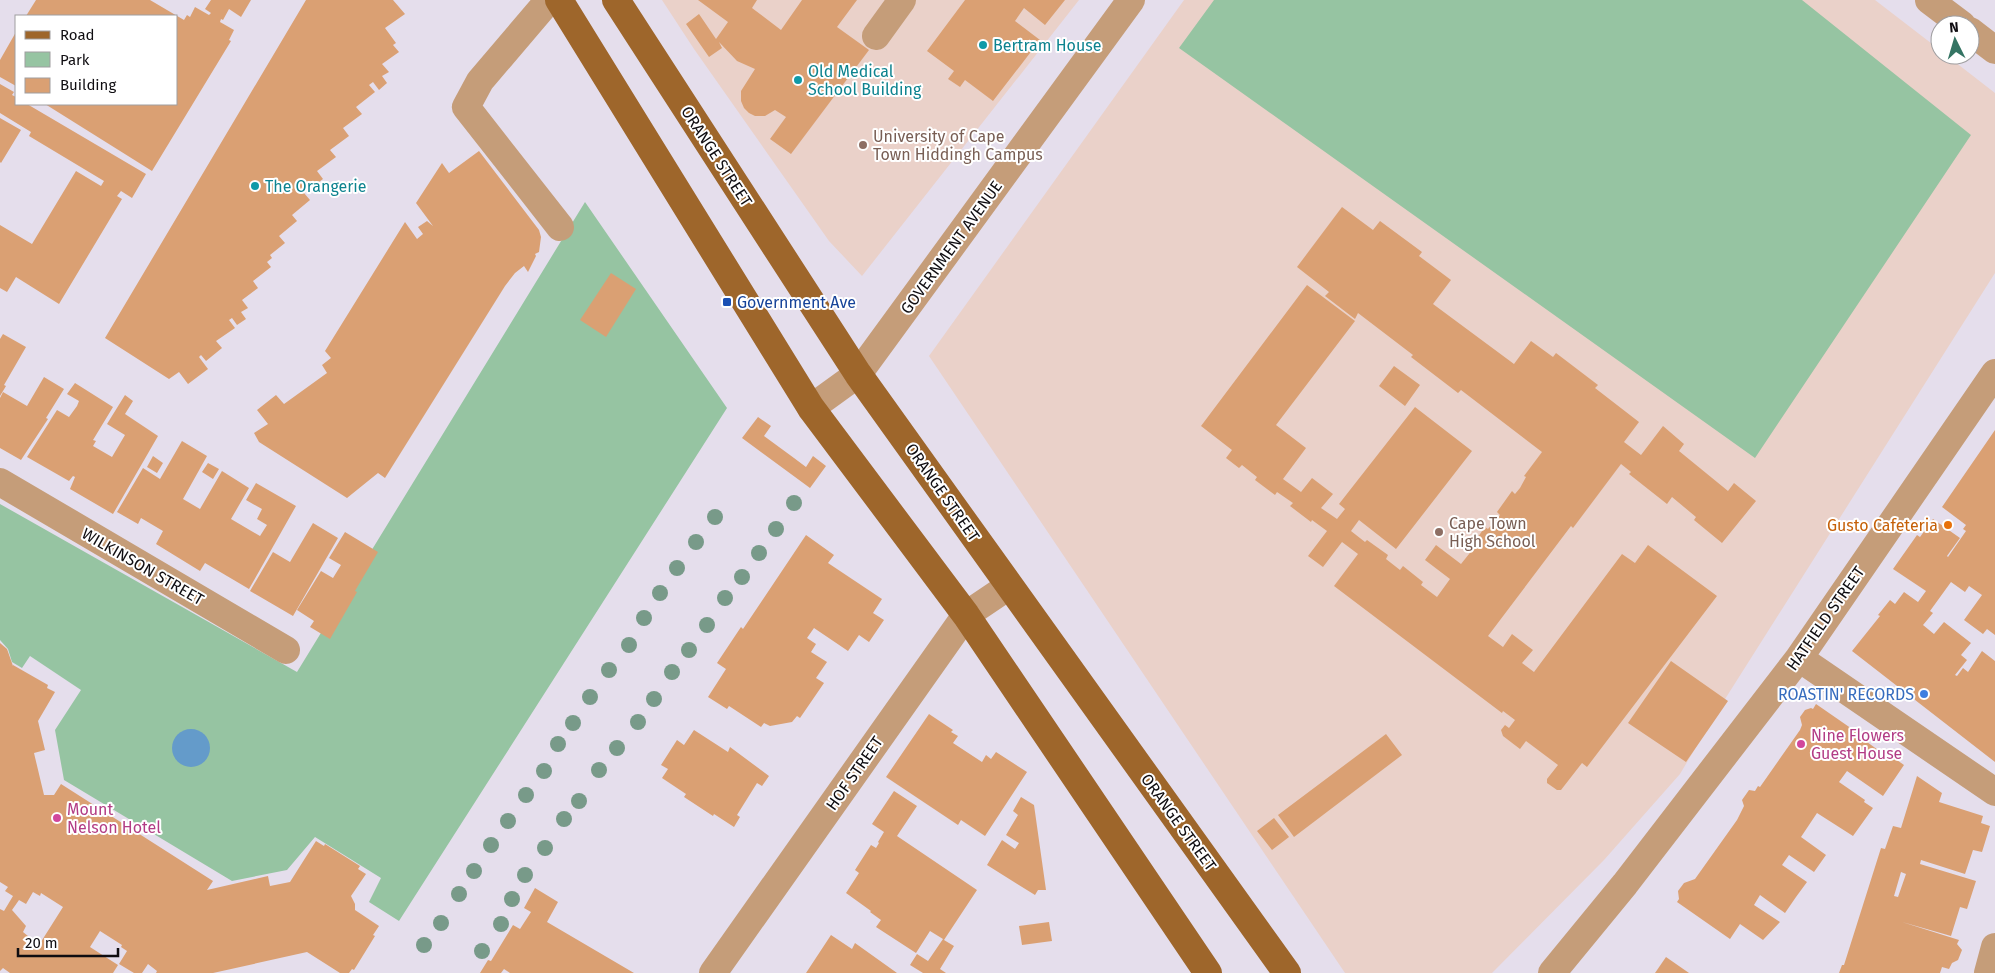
<svg xmlns="http://www.w3.org/2000/svg" width="1995" height="973" viewBox="0 0 1995 973" font-family="'Fira Sans',sans-serif">
  <style>
    .education { fill: #ead1c9 }
    .green { fill: #96c4a2 }
    .water { fill: #649bca }
    .building { fill: #daa073; fill-rule: evenodd }
    .lines { fill: none; stroke-linecap: round; stroke-linejoin: round }
    .minor { stroke: #c59d79; stroke-width: 28 }
    .major { stroke: #9e662b; stroke-width: 28 }
    .tree { fill: #789a89 }
    .culture-dot { fill: #0f9aa8; stroke: #fff; stroke-width: 2 }
    .education-dot { fill: #8d6e63; stroke: #fff; stroke-width: 2 }
    .transit-dot { fill: #1a4fb4; stroke: #fff; stroke-width: 2 }
    .food-dot { fill: #e8710a; stroke: #fff; stroke-width: 2 }
    .shop-dot { fill: #3f7fe0; stroke: #fff; stroke-width: 2 }
    .hotel-dot { fill: #d1479c; stroke: #fff; stroke-width: 2 }
    .labels { text-anchor: middle; stroke-width: 4; stroke-linejoin: round; paint-order: stroke }
    .culture-label { font-size: 16px; fill: #0d838f; stroke: #fff; text-anchor: start }
    .education-label { font-size: 16px; fill: #785e54; stroke: #fff; text-anchor: start }
    .street-label { font-size: 16px; fill: #0f0d11; stroke: #fff }
    .transit-label { font-size: 16px; fill: #164399; stroke: #fff; text-anchor: start }
    .food-label { font-size: 16px; fill: #c56008; stroke: #fff; text-anchor: end }
    .shop-label { font-size: 16px; fill: #366cbe; stroke: #fff; text-anchor: end }
    .hotel-label { font-size: 16px; fill: #b23c85; stroke: #fff; text-anchor: start }
  </style>
  <rect width="100%" height="100%" fill="#e5deec"/>
  <!-- education -->
  <path class="education" d="M662,0h417l-217,276 -33,-35 -135,-192z
    M1184,0h691l65,50v5h6l49,38v180l-275,434 -40,67 -76,86 -112,113h-147l-416,-617z"/>
  <!-- green -->
  <path class="green" d="M1214,0h588l169,135 -216,323 -576,-410z
    M585,202l142,206 -328,513 -30,-19 12,-24 -66,-41 -28,33 -55,11 -168,-101 -9,-50 26,-40 -51,-34 -8,12 -10,-6 -4,-13 -8,-9v-136l297,168z"/>
  <!-- water -->
  <path class="water" d="M172 748a19 19 0 1 1 38 0a19 19 0 1 1-38 0Z"/>
  <!-- building -->
  <path class="building" d="M36,0h114l34,20 3,-5 3,2 5,-10 14,8 2,-2 -6,-4 6,-9h40l-10,17 -12,-8 -6,11 -2,-1 -1,3 14,8 -5,10 2,1 -79,130 -107,-67h131v-88h-150z
    M306,0h87l12,14 -20,14 11,15 -3,2 6,7 -17,12 7,8 -7,4 5,7 -8,7 -6,-8 -4,3 6,7 -19,15 6,7 -19,14 6,8 -19,14 6,7 -19,14 6,8 -19,14 6,7 -18,15 5,6 -18,15 6,7 -15,12 2,3 -5,4 4,5 -18,14 5,7 -16,12 6,8 -7,4 5,7 -9,6 -5,-7 -3,2 6,8 -19,13 6,7 -16,13 -5,-6 -2,2 9,12 -20,15 -9,-12 -10,7 -64,-41z
    M698,0h59l-5,8 29,22 21,-30h55l-20,27 32,23 -78,104 -21,-15 16,-22 -11,-7 -10,6h-10l-6,-3 -5,-5 -3,-7v-10l14,-22 -18,-8 -18,-19 3,6 -13,9 -23,-33 13,-10 17,25 12,-17z
    M965,0h100l-20,25 -21,-17 -9,13 25,19 -47,61 -28,-21 -5,7 -12,-8 6,-8 -27,-20z
    M16,32v54l-16,-9v-17z
    M0,84l14,8 -2,3 4,2v7h11l119,70 -14,24 -11,-7 -4,5 5,3 -63,105 -43,-27 -9,15 -7,-4v-63l32,19 44,-73 25,15 3,-5 -75,-45 2,-4 -31,-19z
    M0,118l21,12 -20,33 -1,-1z
    M479,151l60,79 2,7 -2,15 -4,2 1,2 -8,16 -4,-6 -9,7 -10,13 -120,192 -7,-5 -31,25 -88,-56 -5,-9 14,-9 -11,-14 19,-15 8,9 43,-31 -5,-8 9,-7 -6,-7 80,-129 12,17 6,-5 -5,-7 9,-6 6,5 -17,-23 26,-40 7,10z
    M1342,207l31,23 7,-9 42,31 -3,4 32,24 -18,24 81,60 17,-23 22,16 3,-4 42,32 -3,3 44,34 -15,20 17,13 22,-29 21,18 -5,7 49,40 6,-8 22,18 -34,42 -28,-23 2,-3 -24,-20 -5,7 -38,-30 2,-2 -10,-8 -48,64 -2,-2 -83,110 15,11 9,-13 21,16 -11,13 12,9 88,-118 13,9 13,-18 69,51 -130,171 -5,-4 -21,27h-4l-10,-7v-4l11,-14 -32,-24 -6,8 -17,-13 -2,-6 4,-5 4,3 6,-8 -12,-9 -1,2 -168,-127 24,-32 -16,-12 -19,25 -15,-11 19,-25 -15,-11 -1,2 -21,-16 3,-3 -16,-11 -2,3 -20,-15 2,-3 -15,-12 -3,3 -13,-10 6,-8 -31,-24 106,-141 48,36 -79,104 30,23 -23,31 18,13 11,-14 21,16 -12,14 16,11 8,-10 -6,-5 76,-97 57,44 -76,98 -37,-29 -8,11 14,11 2,-2 21,15 -2,4 14,11 3,-4 20,16 -2,3 16,12 13,-18 -25,-19 11,-15 25,19 12,-15 -3,-1 15,-21 3,2 12,-14 -3,-3 15,-21 3,3 5,-6 6,-11 -2,-1 18,-24 -81,-62 -3,3 -47,-36 2,-2 -55,-42 -3,6 -30,-23 4,-4 -32,-25z
    M611,273l25,16 -30,48 -26,-17z
    M3,334l23,13 -22,38 2,1 -6,10v-57z
    M1394,366l26,19 -15,21 -26,-20z
    M44,377l20,12 -18,29 2,1 -27,41 -21,-12v-50l3,-6 24,14z
    M75,383l38,24 -20,33 3,1 -3,5 19,11 13,-22 -18,-11 18,-29 8,6 -8,13 33,22 -45,78 -43,-25 5,-12 -2,-1 -4,5 -42,-24 30,-47 12,7 8,-11 2,-5 -12,-7z
    M758,417l13,9 -7,10 30,22 12,9 7,-11 13,10 -16,22 -68,-50z
    M1995,430v205l-8,-6 -4,5 -19,-14 18,-25 -13,-9 -4,6 -14,-10 -21,29 3,2 -10,12 11,9 10,-12 27,21 -10,12 6,5 -12,15 2,1 6,-8 5,4 14,-21 13,10v101l-143,-111 28,-35 -2,-1 12,-15 5,4 9,-12 14,10 8,-11 -33,-22 24,-34 3,2 13,-18 27,19 -13,18 1,1 18,-26 -3,-2 3,-4 -24,-18z
    M182,441l25,15 -24,43 17,10 22,-38 27,17 -18,31 29,17 7,-11 -10,-6 5,-10 -16,-9 10,-17 40,23 -47,83 -44,-26 -5,8 -44,-27 7,-13 -22,-13 -3,6 -21,-12 26,-44 17,11z
    M153,456l10,7 -6,10 -10,-6z
    M208,463l11,6 -6,10 -11,-7z
    M313,523l25,15 -45,78 -43,-25 23,-39 17,10z
    M345,532l33,20 -23,39 2,1 -27,47 -20,-12 4,-6 -17,-11 24,-39 12,7 8,-13 -12,-7z
    M806,535l28,20 -6,8 54,36 -9,14 11,7 -15,22 -10,-7 -11,16 -34,-23 -7,10 9,6 -5,8 16,10 -11,16 8,5 -24,35 -3,-2 -5,6 -22,4 -6,-3 -3,4 -32,-21 -2,3 -19,-12 18,-28 -9,-6 24,-36 2,2z
    M0,643l7,6 6,17v-1l35,20 -1,3 8,4 -17,29 7,29 -11,3 10,42h10l7,-11 152,97 -6,9 61,-14 2,10 20,-4 26,-41 8,5 1,-2 35,22 -2,3 8,5 -15,22 4,8v6l24,16 -6,9 2,1 -21,34 -2,-1 -3,4h-9l-33,-21 -94,21h-57l1,-2 -9,-7 -6,9h-8l-15,-9 8,-13 -6,-4 1,-2 -22,-14 -10,16 28,18 -5,8h-103l-7,-5 -3,3v-62l4,2 9,-15 -8,-5 3,-4 -8,-5zM33,892l7,4 1,-3 22,14 -24,38 -16,-13 3,-6 -14,-16 7,-10 7,4z
    M1671,661l57,40 -42,61 -58,-39z
    M1816,704l52,36 -1,2 18,13 2,-2 17,12 -21,31 -36,-25 -8,11 26,18 -1,2 9,6 -20,28 -36,-23 -16,24 25,18 -12,17 -25,-17 -7,10 25,17 -11,15 -11,16 -25,-18 -6,10 26,17 -17,18 -23,-16 -10,15 -53,-37 2,-3 -1,-8 6,-8 11,-4 42,-59 7,-14 -2,-6 7,-10 6,1 3,-5 2,1 40,-57 2,-5 -2,-8 5,-7 6,-2 2,1z
    M929,714l24,16 -2,2 7,4 -5,7 29,19 4,-7 5,4 5,-7 31,20 -42,64 -24,-16 -3,5 -72,-48z
    M694,730l34,22 2,-5 39,29 -7,10 -5,-3 -20,32 3,2 -6,10 -20,-13 -1,2 -29,-19 2,-3 -24,-16 6,-9 -7,-4 16,-25 7,5z
    M1386,734l16,21 -108,82 -16,-22z
    M1917,776l25,17 -3,9 44,14 -2,7 9,3 -8,26 -9,-2 -8,24 -44,-14 -1,4 56,17 -9,28 -7,-2 -9,29 -49,-14 57,18 -2,4 5,6 -4,10 -6,3 -3,6 -7,-2 -2,6h-101l3,-8h2l37,-117 4,1 8,-23 8,2zM1901,872l5,2 -8,23 -4,-1z
    M894,791l23,15 -20,30 80,54 -33,50 10,6 -14,23 6,4h-23l-13,-8 7,-11 11,7 15,-22 -13,-8 -14,22 -40,-26 5,-7 -11,-8 1,-1 -25,-18 13,-20 -4,-3 16,-25 5,3 3,-5 -1,-1 6,-10 -12,-8z
    M1021,797l13,8 12,85h-8l-3,5 -48,-30 15,-25 13,9 4,-6 -13,-8 12,-20 -5,-4z
    M1274,818l15,19 -17,13 -15,-19z
    M535,888l23,14 -11,20 87,51h-124l-6,-4 -3,4h-21l8,-13 3,1 22,-36 7,4 11,-17 -7,-4z
    M1049,922l3,19 -30,4 -3,-19z
    M831,935l21,14 3,-6 42,30h-91z
    M1666,957l23,16h-34z"/>
  <g class="lines">
    <!-- minor -->
    <path class="minor" d="M549,0l-69,81 -14,26 94,120
      M1929,0l33,25
      M1970,31l25,19
      M876,36l26,-36
      M811,408l47,-34 273,-374
      M0,482l286,168
      M1799,658l196,134
      M713,973l253,-358 43,-29
      M1552,973l73,-89 174,-226 196,-285
      M1988,973l7,-26"/>
    <!-- major -->
    <path class="major" d="M559,0l252,408 155,207 242,358
      M616,0l242,374 429,599"/>
  </g>
  <!-- trees -->
  <g class="tree">
    <circle cx="794" cy="503" r="8"/>
    <circle cx="715" cy="517" r="8"/>
    <circle cx="776" cy="529" r="8"/>
    <circle cx="696" cy="542" r="8"/>
    <circle cx="759" cy="553" r="8"/>
    <circle cx="677" cy="568" r="8"/>
    <circle cx="742" cy="577" r="8"/>
    <circle cx="660" cy="593" r="8"/>
    <circle cx="725" cy="598" r="8"/>
    <circle cx="644" cy="618" r="8"/>
    <circle cx="707" cy="625" r="8"/>
    <circle cx="629" cy="645" r="8"/>
    <circle cx="689" cy="650" r="8"/>
    <circle cx="609" cy="670" r="8"/>
    <circle cx="672" cy="672" r="8"/>
    <circle cx="590" cy="697" r="8"/>
    <circle cx="654" cy="699" r="8"/>
    <circle cx="638" cy="722" r="8"/>
    <circle cx="573" cy="723" r="8"/>
    <circle cx="558" cy="744" r="8"/>
    <circle cx="617" cy="748" r="8"/>
    <circle cx="599" cy="770" r="8"/>
    <circle cx="544" cy="771" r="8"/>
    <circle cx="526" cy="795" r="8"/>
    <circle cx="579" cy="801" r="8"/>
    <circle cx="564" cy="819" r="8"/>
    <circle cx="508" cy="821" r="8"/>
    <circle cx="491" cy="845" r="8"/>
    <circle cx="545" cy="848" r="8"/>
    <circle cx="474" cy="871" r="8"/>
    <circle cx="525" cy="875" r="8"/>
    <circle cx="459" cy="894" r="8"/>
    <circle cx="512" cy="899" r="8"/>
    <circle cx="441" cy="923" r="8"/>
    <circle cx="501" cy="924" r="8"/>
    <circle cx="424" cy="945" r="8"/>
    <circle cx="482" cy="951" r="8"/>
  </g>
  <!-- markers -->
  <g class="culture-dot">
    <circle cx="983" cy="45" r="5"/>
    <circle cx="798" cy="80" r="5"/>
    <circle cx="255" cy="186" r="5"/>
  </g>
  <g class="education-dot">
    <circle cx="863" cy="145" r="5"/>
    <circle cx="1439" cy="532" r="5"/>
  </g>
  <rect class="transit-dot" x="722" y="297" width="10" height="10" rx="2.5"/>
  <circle class="food-dot" cx="1948" cy="525" r="5"/>
  <circle class="shop-dot" cx="1924" cy="694" r="5"/>
  <g class="hotel-dot">
    <circle cx="1801" cy="744" r="5"/>
    <circle cx="57" cy="818" r="5"/>
  </g>
  <g class="labels">
    <!-- culture labels -->
    <g class="culture-label">
      <text x="993" y="51">Bertram House</text>
      <text x="808" y="77">Old Medical<tspan x="808" dy="18">School Building</tspan></text>
      <text x="265" y="192">The Orangerie</text>
    </g>
    <!-- education labels -->
    <g class="education-label">
      <text x="873" y="142">University of Cape<tspan x="873" dy="18">Town Hiddingh Campus</tspan></text>
      <text x="1449" y="529">Cape Town<tspan x="1449" dy="18">High School</tspan></text>
    </g>
    <!-- street labels -->
    <g class="street-label">
      <text transform="translate(717 156) rotate(57)" y="6">ORANGE STREET</text>
      <text transform="translate(951 247) rotate(-54)" y="6">GOVERNMENT AVENUE</text>
      <text transform="translate(943 492) rotate(55)" y="6">ORANGE STREET</text>
      <text transform="translate(143 566) rotate(30)" y="6">WILKINSON STREET</text>
      <text transform="translate(1825 618) rotate(-55)" y="6">HATFIELD STREET</text>
      <text transform="translate(854 773) rotate(-55)" y="6">HOF STREET</text>
      <text transform="translate(1179 822) rotate(54)" y="6">ORANGE STREET</text>
    </g>
    <!-- transit labels -->
    <g class="transit-label">
      <text x="737" y="308">Government Ave</text>
    </g>
    <!-- food labels -->
    <g class="food-label">
      <text x="1938" y="531">Gusto Cafeteria</text>
    </g>
    <!-- shop labels -->
    <g class="shop-label">
      <text x="1914" y="700">ROASTIN' RECORDS</text>
    </g>
    <!-- hotel labels -->
    <g class="hotel-label">
      <text x="1811" y="741">Nine Flowers<tspan x="1811" dy="18">Guest House</tspan></text>
      <text x="67" y="815">Mount<tspan x="67" dy="18">Nelson Hotel</tspan></text>
    </g>
  </g>
  <!-- legend -->
  <rect x="15" y="15" width="162" height="90" fill="#ffffff" stroke="#9f9ea0"/>
  <rect x="25" y="31" width="25" height="8" fill="#9e662b" stroke="#9f9ea0"/>
  <text x="60" y="40" font-size="15" fill="#0f0d11">Road</text>
  <rect x="25" y="52" width="25" height="15" fill="#96c4a2" stroke="#9f9ea0"/>
  <text x="60" y="65" font-size="15" fill="#0f0d11">Park</text>
  <rect x="25" y="78" width="25" height="15" fill="#daa073" stroke="#9f9ea0"/>
  <text x="60" y="90" font-size="15" fill="#0f0d11">Building</text>
  <!-- north arrow -->
  <g transform="translate(1955 40) rotate(355)"><circle r="24" fill="#ffffff" stroke="#9f9ea0"/>
  <path d="M0-4L9 19L0 12L-9 19Z" fill="#347463"/>
  <text y="-8" font-size="14" font-weight="bold" text-anchor="middle" fill="#0f0d11">N</text>
  </g>
  <!-- scale -->
  <path d="M18 948v8h100v-8" fill="none" stroke="#0f0d11" stroke-width="2.5"/>
  <text x="25" y="948" font-size="15" fill="#0f0d11" stroke="#ffffff" stroke-width="4" paint-order="stroke">20 m</text>
</svg>
